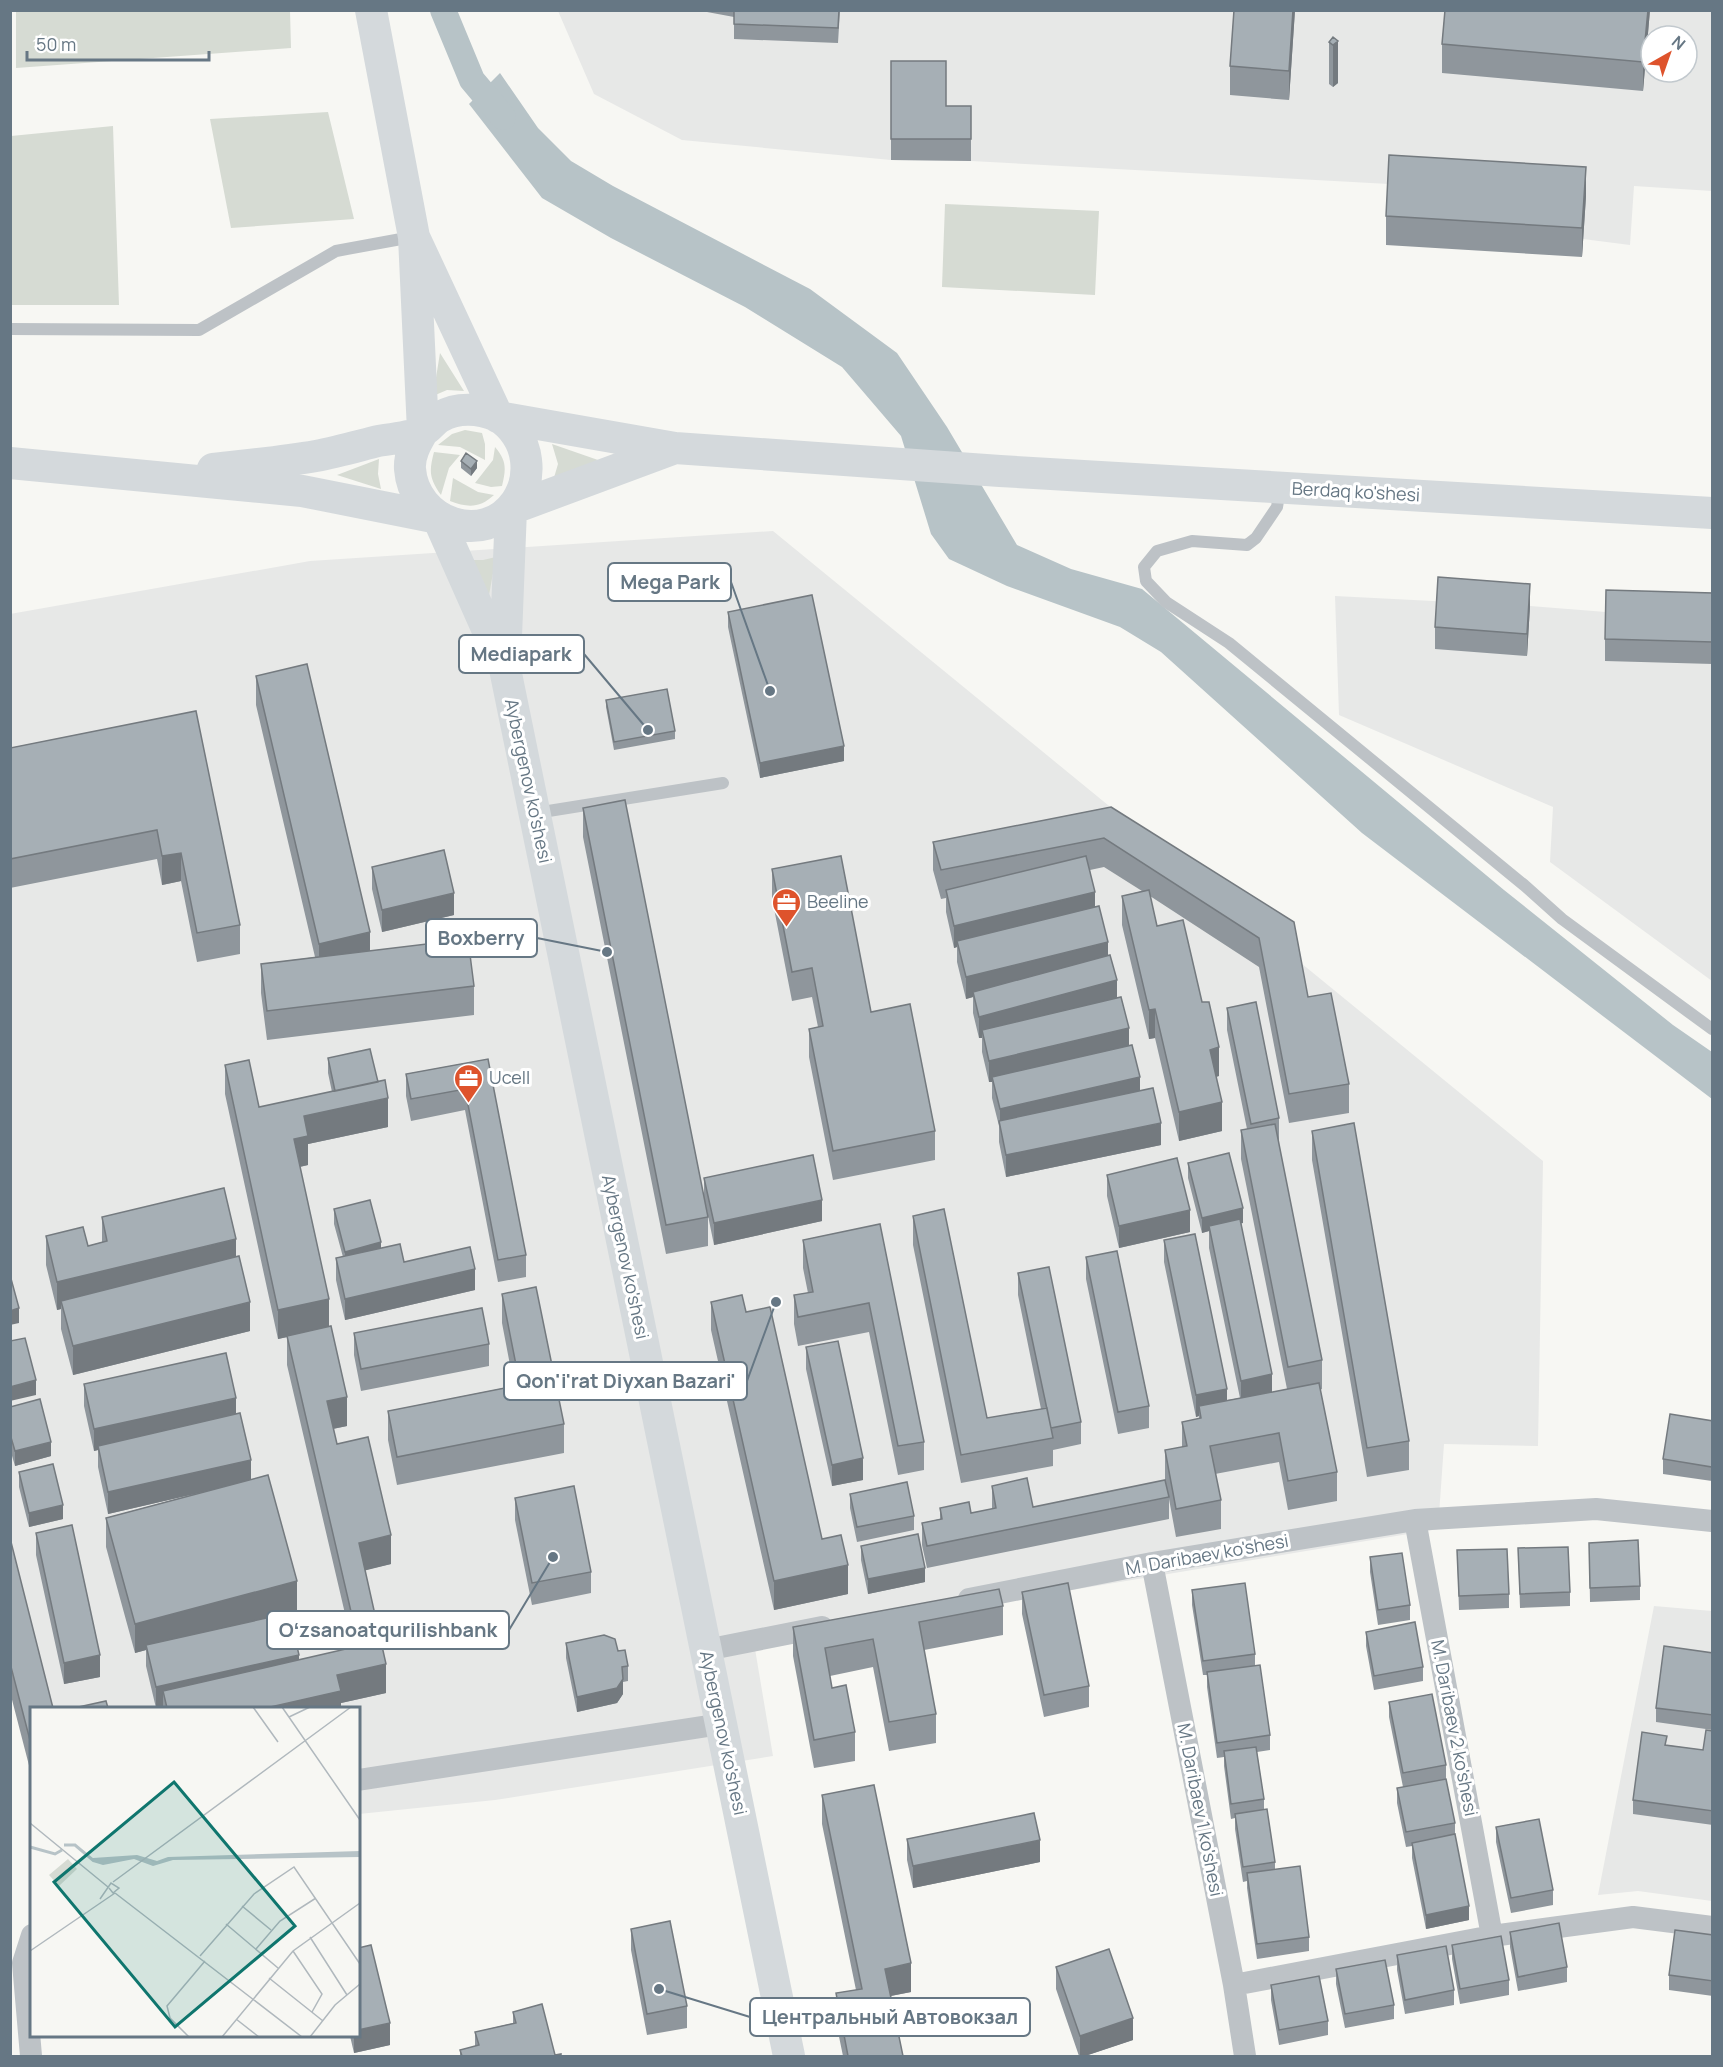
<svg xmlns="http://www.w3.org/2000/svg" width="1723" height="2067" viewBox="0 0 1723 2067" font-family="Manrope,sans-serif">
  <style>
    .built { fill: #e7e8e7; fill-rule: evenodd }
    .green { fill: #d6dbd3 }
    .water { fill: #b7c3c7 }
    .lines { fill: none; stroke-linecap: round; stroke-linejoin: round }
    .canal { stroke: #b7c3c7; stroke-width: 26 }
    .lane { stroke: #bdc2c6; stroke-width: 12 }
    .street { stroke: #bdc2c6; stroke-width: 22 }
    .secondary { stroke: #d4d9dc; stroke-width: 32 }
    .wall { fill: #8f969c }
    .shaded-wall { fill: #747a7f }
    .building { fill: #a6afb5; stroke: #747a7f; stroke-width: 1.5 }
    .labels { text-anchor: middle; stroke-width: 6; stroke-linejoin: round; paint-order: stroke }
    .street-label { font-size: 18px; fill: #667784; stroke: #fff }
    .poi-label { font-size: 18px; fill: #667784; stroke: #fff; text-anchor: start }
    .inset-river { fill: none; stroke: #b7c3c7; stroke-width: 3 }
    .inset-road { fill: none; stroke: #b0b8bd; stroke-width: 1.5 }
    .view { fill: #0f766e; fill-opacity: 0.15; stroke: #0f766e; stroke-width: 3 }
    .inset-edge { fill: none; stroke: #667784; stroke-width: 3 }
    .leader { fill: none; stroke: #667784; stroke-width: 2 }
    .callout-dot { fill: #667784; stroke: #fff; stroke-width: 2 }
    .callout { fill: #fff; stroke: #667784; stroke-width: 2 }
    .callout-label { font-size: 20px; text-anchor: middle; font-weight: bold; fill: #667784 }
  </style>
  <rect width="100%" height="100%" fill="#f7f7f3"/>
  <!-- built -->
  <path class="built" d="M558,11h1154v180l-78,-5 -4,59 -47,-6 -194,-55 -418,-23 -80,-1 -209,-20 -88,-46zM1651,36h36v36h-36z
    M773,531l770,630 -5,285 -94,-2 -6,85 -684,114 19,113 -278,44 -136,14 -1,-106h-326l-22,-16v-1078l300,-53z
    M1335,596l195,10 76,6 106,3v366l-162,-119 3,-55 -214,-92z
    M1654,1606l58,5v290l-74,-10 -40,4z"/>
  <!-- green -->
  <path class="green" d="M16,11h274l1,37 -275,20z
    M328,112l26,107 -123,9 -21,-109z
    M113,126l6,179h-108v-169z
    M945,204l154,7 -4,84 -153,-8z
    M440,353l24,38 -17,-1 -14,6z
    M465,430l17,3 3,11v16l-25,-13 -22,-2 14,-11z
    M552,444l46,16 -45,21 5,-17z
    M495,447c12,14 11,22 7,39l-11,1 -16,-4 18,-23z
    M434,452l26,3 -11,13 -8,27c-12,-17 -12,-24 -7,-43z
    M379,459l-1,15 3,15 -44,-14z
    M453,478l25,14 16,3c-14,13 -26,13 -44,6z
    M496,557l-7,38 -20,-35h14z"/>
  <!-- water -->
  <path class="water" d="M500,73l38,55 33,33 42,25 197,103 87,64 50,74 70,118 54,24 71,20 362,301 169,135 39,27v47l-350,-266 -201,-181 -41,-25 -113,-41 -58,-27 -18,-25 -30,-98 -59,-69 -97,-60 -134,-69 -69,-40 -73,-94z"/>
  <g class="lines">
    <!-- canal -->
    <path class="canal" d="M443,10l29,70 31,37"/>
    <!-- lane -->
    <path class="lane" d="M10,329l189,1 137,-79 76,-14
      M1280,489l-3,18 -21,31 -9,7 -55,-4 -35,10 -13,16 2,14 20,21 63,41 295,242 38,34 150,110
      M536,813l187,-30"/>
    <!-- street -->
    <path class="street" d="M1415,1520l77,416
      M1152,1563l82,422 11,71
      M969,1599l183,-36 263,-43 181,-11 116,12
      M706,1650l116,-23
      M358,1780l363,-56
      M1234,1985l258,-49 141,-19 79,10
      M31,2056l-8,-93 9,-28"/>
    <!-- secondary -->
    <path class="secondary" d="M414,237l84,180 177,31 325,23 712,42
      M10,463l292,28 136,27 67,151 284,1387
      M213,469c34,-4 69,-7 103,-13 21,-4 42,-10 62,-15 13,-2 34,-4 45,-10 6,-3 11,-11 17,-14 17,-10 39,-9 57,-1 16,9 27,26 29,44 2,16 -1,29 -10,42 -32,46 -102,21 -106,-33 -1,-14 6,-26 13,-38l-9,-194 -43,-227
      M505,662l6,-153 164,-61"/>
  </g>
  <!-- wall -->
  <path class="wall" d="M705,10h135l-2,33 -104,-4v-22l-27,-5z
    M1234,10h61l-6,90 -59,-5v-29z
    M1445,10h205l-7,81 -201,-18v-29z
    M1333,37l5,46 -5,4 -4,-3v-42z
    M891,61l55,45h25v55l-80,-1z
    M1586,196l-4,61 -196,-12v-29z
    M461,461l16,7 -6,8 -10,-8z
    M1713,593v71l-108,-3v-22z
    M1530,606l-3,50 -92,-7v-22z
    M728,612l116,149 -84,17 -32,-151z
    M256,676l114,275 104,35v29l-207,25 -6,-47v-29l54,-7 -59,-252z
    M606,700l69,31v8l-61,11 -8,-43z
    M196,711l44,214v29l-43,8 -16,-81 -19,4 -5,-26 -147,29v-140z
    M1111,807l183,115 14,75 41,87v29l-60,10 -30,-156 -109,-71 7,30 62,150 -3,1 6,54 -43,10 -24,-103 -6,1 -27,-114v-29l20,-5 -38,-24 -14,3 5,37 13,48 9,43 23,93 21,54 -155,32 -7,-35v-16l-7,-28v-16h-3l-7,-30v-14h-3l-6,-25v-16l-7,2 -9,-37v-15l-3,1 -8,-36v-14l-5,1 -8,-29v-28z
    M583,808l121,392v-22l118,43 -108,24 -9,-44 3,16v29l-42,8 -83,-417z
    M372,867l82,48 -72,17 -10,-43z
    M772,869l99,143 64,119v29l-102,20 -24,-123v-28l9,-2 -6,-30 -20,4 -20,-103z
    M1227,1008l52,110v22h-1l44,220v29l-2,1 17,82v29l-49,9 -9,-48 -64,12 6,26v29l-45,8 -7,-38v20l-242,49 -5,-23v-22l18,-4v-11l31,5 21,-4v-23l41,21 132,-27v-30l17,-3v-25l17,-3v-3l-3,1 -32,-155v-22l63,160 13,-2 -31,-150v-17l-7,2 -14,-55v-15l55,60h-2l31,169 15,-3 -46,-230v-29l6,-1 -20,-99z
    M328,1058l60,69 -80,17v21l-8,2 47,259 -14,3 4,15 54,120 -26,6 21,123 -45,10v5h-178v-1l-7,1 -10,-42v-16l-11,3 -29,-106v-29l88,-24 -86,20 -10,-47v-17l-4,1 -10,-45v-22l152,30 15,65 46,131 -22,6 24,44 54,-12 -66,-283v-28l-9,2 -53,-245v-29l34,42 73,-15 -4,-19z
    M488,1059l38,196v22l-28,5 -33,-172 -54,11 -5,-25v-22z
    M1312,1131l97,310v29l-42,7 -55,-317z
    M1107,1175l83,57 -71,16 -12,-52z
    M334,1209l47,39 23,14 71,28 -130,30 -9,-40v-22l7,-1 -9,-33z
    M913,1216l74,202 54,-9 -23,-114v-22l63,149v22l-28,6v16l-92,17 -48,-238z
    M102,1217l134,40 14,74 -177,44 -12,-46v-20l-4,1 -11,-45v-29l42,10 14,-4z
    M880,1224l44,218v28l-26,5 -29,-143 -71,14 -4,-22v-29l14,-2 -5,-25v-28z
    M1086,1257l63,149v22l-31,6 -32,-155z
    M502,1294l62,130v29l-167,32 -9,-45v-29l126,-25 -12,-63z
    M711,1302l35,10 76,227 26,55 -74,16 -63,-280z
    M354,1333l135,11v22l-128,25 -7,-36z
    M806,1347l57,133 -31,6 -26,-117z
    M10,1407l41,49 -36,10 -5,-17z
    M1713,1421l-1,60 -49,-7v-15z
    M19,1472l44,47 -34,8 -10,-40z
    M850,1494l64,22v14l-57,12 -7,-34z
    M515,1498l76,74v21l-59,12 -17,-85z
    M36,1533l64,144 -36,7 -28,-129z
    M10,1538l22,170v69l-22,-85z
    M1589,1543l51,43v14l-50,2z
    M861,1546l64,36 -57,12 -7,-34z
    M1518,1548l52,44v14l-50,2z
    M1457,1550l52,44v14l-50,2z
    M1370,1557l40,48v15l-32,5 -8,-53z
    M1192,1590l63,64v12l15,69v15l-13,2 7,47v11l11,52v8l34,67v14l-52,8 -10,-71v-7l-4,1 -8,-53v-11l-4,1 -7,-53v-9l-7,1 -10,-71v-12h-4l-11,-70z
    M1022,1592l67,94v21l-45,10 -22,-103z
    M1003,1606v29l-79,15 12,64v29l-47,8 -16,-84 -43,9 2,12 23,44v29l-41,7 -21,-112v-29z
    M1366,1632l57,35v14l-49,9 -8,-44z
    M566,1643l52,8 10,15v15l-5,1v12l-6,9 -40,9 -11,-54z
    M1713,1653v77l-57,-8v-14z
    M1389,1702l57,63v14l9,44v11l14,86 -43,9 -14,-71v-12l-6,1 -9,-44v-15l6,-1 -14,-70z
    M1713,1731v94l-80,-11v-14l34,-55 36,5z
    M822,1795l89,197 -20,4 12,60h-60l-7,-34v-29l20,-3 -34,-166z
    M1496,1827l57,63v15l-42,8 -15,-71z
    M907,1839l133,23 -127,26 -6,-28z
    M631,1929l56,77v22l-40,7 -16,-85z
    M1510,1932l57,35v15l-49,9 -8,-44z
    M1713,1935v61l-44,-6v-15z
    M1452,1945l57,35v15l-49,9 -8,-45z
    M1397,1955l57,35v15l-49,9 -8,-44z
    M1056,1967l77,73 -48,16h-6l-23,-67z
    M1336,1969l58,36v14l-49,9 -9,-44z
    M1271,1985l57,36v14l-49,10 -8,-45z
    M513,2012l42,43 6,1h-101v-6l15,-4v-14l38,-9z
    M350,2036h8l32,9 -36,8z"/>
  <!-- shaded-wall -->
  <path class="shaded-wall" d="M1293,10h2l-6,90v-29z
    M1648,10h2l-7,81v-29z
    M1338,41v42l-5,4v-42z
    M1586,167v29l-4,61v-29z
    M477,461v7l-6,8v-7z
    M1530,584v22l-3,50v-22z
    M844,746v15l-84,17v-15z
    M181,853v28l-19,4v-29z
    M1095,892v22l-138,27v6l-3,1v-22z
    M454,893v22l-72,17v-22z
    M370,932v29l-51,12v-29z
    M1108,942v22l-135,28v5l-7,2v-22z
    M1117,980v21l-135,29v8h-3v-21z
    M1155,1009v29l-6,1v-29z
    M1129,1028v22l-137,27v5h-3v-21z
    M1219,1047v29l-9,2v-28z
    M1140,1077v22l-140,27v-17z
    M388,1098v29l-80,17v21l-14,3v-29l10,-23z
    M1222,1102v29l-43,10v-29z
    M1161,1123v22l-155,32v-22z
    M822,1200v21l-108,24v-22z
    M1243,1208v15l-33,8 -1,-5v5l-7,2v-15z
    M1190,1210v22l-71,16v-22z
    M236,1239v29l-175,33v8l-4,1v-28z
    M381,1242v15l-36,9v-14z
    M475,1269v21l-130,30v-21z
    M329,1299v29l-51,11v-29z
    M250,1302v29l-177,44v-29z
    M19,1308v15l-9,2v-14z
    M1272,1374v22l-31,7v-22z
    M36,1380v15l-26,6v-14z
    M1227,1389v22l-28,-5v10l-3,1v-22z
    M347,1397v29l-20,4v-29z
    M236,1398v21l-138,27v4l-4,1v-22z
    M51,1442v14l-36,10v-15z
    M863,1458v22l-31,6v-21z
    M251,1460v21l-143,33v-22z
    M63,1505v14l-34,8v-14z
    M391,1535v29l-32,8v-29z
    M848,1565v29l-74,16v-29z
    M925,1568v14l-57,12v-15z
    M297,1581v29l-150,40 -1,-5v5l-11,3v-29z
    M100,1655v22l-36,7v-21z
    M299,1655v22l-136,14v16l-7,1v-21z
    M386,1664v29l-45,10v5h-75l71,-33z
    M623,1679v15l-6,9 -40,9v-15z
    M1040,1840v22l-127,26v-22z
    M1469,1906v14l-43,9v-14z
    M911,1963v29l-26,5v-28z
    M1133,2018v22l-48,16h-5v-20z
    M390,2023v22l-36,8v-17h4v-6z"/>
  <!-- building -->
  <path class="building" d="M734,10h105l-1,18 -104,-4z
    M1234,10h59l-4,61 -59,-5z
    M1445,10h203l-5,52 -201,-18z
    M1333,37l5,4 -5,4 -4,-3z
    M891,61h55v45h25v33h-80z
    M1389,155l197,12 -4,61 -196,-12z
    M466,453l11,8 -6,8 -10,-8z
    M1438,577l92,7 -3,50 -92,-7z
    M1606,590l107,3v49l-108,-3z
    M812,595l32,151 -84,17 -32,-151z
    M307,664l63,268 -51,12 -63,-268z
    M667,689l8,42 -61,11 -8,-42z
    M196,711l44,214 -43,8 -16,-80 -19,3 -5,-26 -147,29v-111z
    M625,800l83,417 -42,8 -83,-417z
    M1111,807l183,115 14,75 23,-4 18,91 -60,10 -30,-156 -155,-100 -163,32 -8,-28z
    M444,850l10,43 -72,17 -10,-43z
    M841,856l30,156 39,-8 25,127 -102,20 -24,-122 14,-3 -11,-58 -20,4 -20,-103z
    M1086,856l9,36 -141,34 -8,-36z
    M1149,890l8,36 26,-6 19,82h7l10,45 -9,3 12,52 -43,10 -24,-103 -6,1 -27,-114z
    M1099,906l9,36 -142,35 -9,-36z
    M468,939l6,47 -207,25 -6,-47z
    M1110,955l7,25 -138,37 -6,-25z
    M1121,997l8,31 -140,33 -7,-31z
    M1256,1002l23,116 -28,6 -24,-116z
    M1132,1045l8,32 -140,32 -8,-32z
    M370,1049l8,33 -43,9 -7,-33z
    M488,1059l38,196 -28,5 -33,-171 -54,10 -5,-25z
    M249,1060l10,47 126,-27 3,18 -84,18 4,20 -14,3 35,160 -51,11 -53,-245z
    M1153,1088l8,35 -155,32 -7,-34z
    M1354,1123l55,318 -42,7 -55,-317z
    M1275,1124l47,236 -34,7 -47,-237z
    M1229,1153l14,55 -41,10 -14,-55z
    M813,1155l9,45 -108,23 -10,-45z
    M1177,1158l13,52 -71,16 -12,-51z
    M224,1188l12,51 -179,43 -11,-46 37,-9 5,19 19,-5 -5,-24z
    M370,1200l11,42 -36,10 -11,-43z
    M944,1209l43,209 60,-10 6,30 -92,17 -48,-239z
    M1240,1219l32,155 -31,7 -32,-155z
    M880,1224l44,218 -26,4 -29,-143 -71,14 -4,-22 19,-3 -10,-52z
    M1195,1234l32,155 -31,6 -32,-155z
    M400,1244l4,18 66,-15 5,22 -130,30 -9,-41z
    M1117,1251l32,155 -31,6 -32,-155z
    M239,1256l11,46 -177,44 -12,-45z
    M1049,1267l32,155 -30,6 -33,-155z
    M10,1275l9,33 -9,3z
    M536,1287l28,137 -167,33 -9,-46 132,-26 -18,-91z
    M742,1295l4,17 24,-5 52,232 19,-4 7,30 -74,16 -63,-279z
    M482,1308l7,36 -128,25 -7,-36z
    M331,1326l16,71 -20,4 10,43 31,-7 23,98 -32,8 27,121 -49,11 4,16 -75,17h-99l-4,-17 196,-45 -72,-310z
    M25,1338l11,42 -26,7v-46z
    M838,1341l25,117 -31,7 -26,-118z
    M226,1353l10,45 -142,31 -10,-45z
    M1319,1383l18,89 -49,9 -9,-48 -69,13 11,54 -45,9 -11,-59 22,-4 -5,-24 19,-4 -2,-12z
    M40,1399l11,43 -36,9 -5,-17v-27z
    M240,1413l11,47 -143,32 -10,-46z
    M1670,1414l43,7 -1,46 -49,-8z
    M53,1464l10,41 -34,8 -10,-41z
    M268,1475l29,106 -162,43 -29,-106z
    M1027,1478l6,29 132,-27 4,17 -242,49 -5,-23 20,-4 -2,-11 29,-6 2,11 25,-5 -4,-22z
    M907,1482l7,34 -57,11 -7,-33z
    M574,1486l17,86 -59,11 -17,-85z
    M72,1525l28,130 -36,8 -28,-130z
    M918,1534l7,34 -57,11 -7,-33z
    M10,1538l43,170h-21v40l-22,-85z
    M1638,1540l2,46 -50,2 -1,-45z
    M1568,1547l2,45 -50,2 -2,-46z
    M1507,1549l2,45 -50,2 -2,-46z
    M1402,1553l8,52 -32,5 -8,-53z
    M1068,1583l21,103 -45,9 -22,-103z
    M1245,1583l10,71 -52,7 -11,-71z
    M999,1589l4,17 -84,16 17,92 -47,8 -16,-83 -48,9 7,40 14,-3 9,47 -41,8 -21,-113z
    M289,1613l10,42 -143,32 -10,-42z
    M1415,1622l8,45 -49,9 -8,-44z
    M604,1635l11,4 3,12 7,-1 3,16 -6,1 1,12 -6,9 -40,9 -11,-54z
    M1664,1646l49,7v62l-57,-7z
    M1260,1665l10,70 -53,8 -10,-71z
    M1432,1694l14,71 -43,8 -14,-71z
    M106,1701l2,7h-34z
    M1706,1730l7,1v80l-80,-11 9,-68 25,4 -2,9 38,5z
    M1256,1747l8,52 -33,5 -7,-53z
    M1446,1779l9,44 -49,9 -9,-44z
    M874,1785l37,178 -26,6 18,87h-55l-12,-63 26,-4 -40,-194z
    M1267,1809l8,53 -32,5 -8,-53z
    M1034,1813l6,27 -127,26 -6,-27z
    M1539,1819l14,71 -42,8 -15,-71z
    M1455,1834l14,72 -43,9 -14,-72z
    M1300,1866l9,71 -52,7 -10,-71z
    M670,1921l17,85 -40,8 -16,-85z
    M1559,1923l8,44 -49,10 -8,-45z
    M1675,1930l38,5v46l-44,-6z
    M1501,1936l8,44 -49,9 -8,-44z
    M371,1945l19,78 -32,7v-82z
    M1446,1946l8,44 -49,10 -8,-45z
    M1109,1949l24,69 -53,18 -24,-69z
    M1385,1960l9,45 -49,9 -9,-45z
    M1319,1976l9,45 -49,9 -8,-45z
    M542,2004l13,51 6,-1v2h-99l-2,-6 19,-5 -4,-13 41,-9 -3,-11z"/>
  <!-- icons -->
  <defs>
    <symbol id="office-pin" viewBox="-11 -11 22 30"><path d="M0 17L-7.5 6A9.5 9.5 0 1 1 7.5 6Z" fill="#de532c" stroke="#fff"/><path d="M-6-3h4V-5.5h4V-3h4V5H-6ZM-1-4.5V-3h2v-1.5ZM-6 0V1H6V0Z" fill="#fff"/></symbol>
  </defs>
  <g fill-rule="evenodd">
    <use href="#office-pin" x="770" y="886" width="33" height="45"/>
    <use href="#office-pin" x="452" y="1062" width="33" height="45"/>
  </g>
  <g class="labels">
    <!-- street labels -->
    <g class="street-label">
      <text transform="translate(1356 492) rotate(3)" y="6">Berdaq ko'shesi</text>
      <text transform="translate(528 781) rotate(78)" y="6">Aybergenov ko'shesi</text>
      <text transform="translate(625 1257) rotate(78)" y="6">Aybergenov ko'shesi</text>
      <text transform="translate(1207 1555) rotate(-10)" y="6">M. Daribaev ko'shesi</text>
      <text transform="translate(1454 1728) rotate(79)" y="6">M. Daribaev 2 ko'shesi</text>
      <text transform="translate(723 1733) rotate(78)" y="6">Aybergenov ko'shesi</text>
      <text transform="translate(1200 1810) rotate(79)" y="6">M. Daribaev 1 ko'shesi</text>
    </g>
    <!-- poi labels -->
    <g class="poi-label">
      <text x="807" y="908">Beeline</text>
      <text x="489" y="1084">Ucell</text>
    </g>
  </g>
  <!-- overview -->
  <g transform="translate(30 1707)">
    <rect width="330" height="330" fill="#f7f7f3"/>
    <path d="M38,152l9,10 -18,17 -10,-11z" fill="#d6dbd3"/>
    <path d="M330,144v6l-187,3 -20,6 -19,-7 -31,6 -10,-3v-4l44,-3 20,6 11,-4z" fill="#b7c3c7"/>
    <path class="inset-river" d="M34,138h11l19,16M0,140l25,7 7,-4"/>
    <path class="inset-road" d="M223,0l25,35M252,0l78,113M259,10l21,-10M0,116l78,64M83,175l238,-175M85,186l187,144M70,192l11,-16 8,5 -6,5 -4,-5M212,199l29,24M196,217l52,44M280,230l37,58M226,242l24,-28 36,-23M0,244l85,-58M263,244l29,43 -10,18M170,249l54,-62 40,-27 66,97M239,271l54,43M206,312l23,18M159,330l-19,-19 -3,-12 38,-45M192,330l71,-86 67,-48M280,330l25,-32 25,-21"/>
    <path class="view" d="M144,75l121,144 -120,101 -121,-145z"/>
    <rect width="330" height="330" class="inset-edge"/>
  </g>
  <!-- callouts -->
  <path class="leader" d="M770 691L731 582M648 730L584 654M607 952L537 938M776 1302L747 1381M553 1557L509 1630M659 1989L750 2017"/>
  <g class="callout-dot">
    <circle cx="770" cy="691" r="6"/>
    <circle cx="648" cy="730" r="6"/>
    <circle cx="607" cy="952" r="6"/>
    <circle cx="776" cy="1302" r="6"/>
    <circle cx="553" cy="1557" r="6"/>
    <circle cx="659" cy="1989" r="6"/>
  </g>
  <g class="callout">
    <rect x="608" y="563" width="123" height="38" rx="6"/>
    <rect x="459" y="635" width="125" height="38" rx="6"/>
    <rect x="426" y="919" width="111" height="38" rx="6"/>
    <rect x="504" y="1362" width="243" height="38" rx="6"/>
    <rect x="267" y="1611" width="242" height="38" rx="6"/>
    <rect x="750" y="1998" width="280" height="38" rx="6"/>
  </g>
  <g class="callout-label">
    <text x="670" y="589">Mega Park</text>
    <text x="521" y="661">Mediapark</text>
    <text x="481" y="945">Boxberry</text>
    <text x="626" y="1388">Qon'i'rat Diyxan Bazari'</text>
    <text x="388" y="1637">Oʻzsanoatqurilishbank</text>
    <text x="890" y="2024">Центральный Автовокзал</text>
  </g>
  <!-- border -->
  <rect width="1723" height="2067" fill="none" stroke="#667784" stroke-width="24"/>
  <!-- north arrow -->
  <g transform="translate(1669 54) rotate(40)"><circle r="28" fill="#ffffff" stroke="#c2c9ce" stroke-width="1.5"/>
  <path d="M0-4.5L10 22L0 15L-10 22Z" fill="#de532c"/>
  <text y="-9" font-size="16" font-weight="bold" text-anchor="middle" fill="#667784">N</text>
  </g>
  <!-- scale -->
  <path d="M27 51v9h182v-9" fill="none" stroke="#667784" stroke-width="3"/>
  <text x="36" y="51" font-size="18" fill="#667784" stroke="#ffffff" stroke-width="4.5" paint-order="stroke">50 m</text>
</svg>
